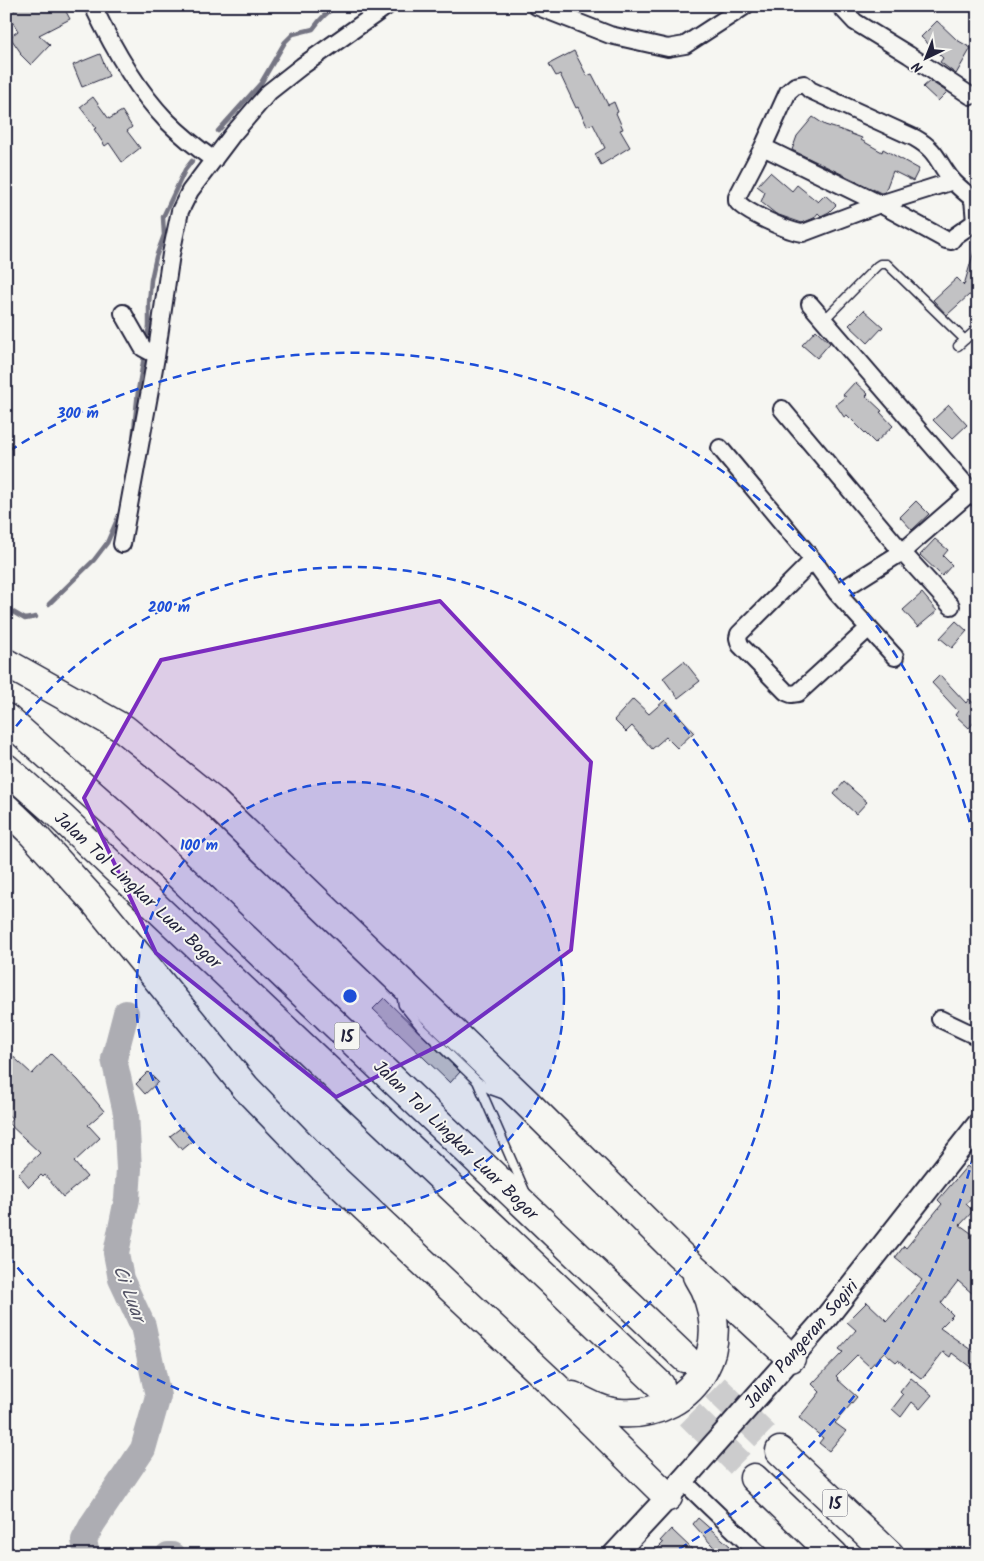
<svg xmlns="http://www.w3.org/2000/svg" width="984" height="1561" viewBox="0 0 984 1561" font-family="Kalam,sans-serif">
  <style>
    .lines { fill: none; stroke-linecap: round; stroke-linejoin: round }
    .stream { stroke: #757583; stroke-width: 4.5 }
    .river { stroke: #adadb3; stroke-width: 26 }
    .building { fill: #c2c2c4; stroke: #22223b }
    .highway-tunnel { stroke: #cccccd; stroke-width: 28; stroke-dasharray: 28 14; stroke-linecap: butt }
    .lane-casing { stroke: #22223b; stroke-width: 11 }
    .street-casing { stroke: #22223b; stroke-width: 20 }
    .secondary-casing { stroke: #22223b; stroke-width: 26 }
    .highway-casing { stroke: #22223b; stroke-width: 31 }
    .lane { stroke: #f6f6f2; stroke-width: 8 }
    .street { stroke: #f6f6f2; stroke-width: 16 }
    .secondary { stroke: #f6f6f2; stroke-width: 22 }
    .highway { stroke: #f6f6f2; stroke-width: 28 }
    .marked { fill: #7b2cbf; fill-opacity: 0.2; stroke: #7b2cbf; stroke-width: 4; stroke-linejoin: round }
    .ring { fill: none; stroke: #1d4ed8; stroke-width: 2.5; stroke-dasharray: 9 6 }
    .labels { text-anchor: middle; stroke-width: 4; stroke-linejoin: round; paint-order: stroke }
    .shield { fill: #f6f6f2; stroke: #626272; stroke-width: 1 }
    .shield-label { font-size: 16px; font-weight: bold; fill: #22223b }
    .street-label { font-size: 18px; fill: #22223b; stroke: #f6f6f2 }
    .water-label { font-size: 19px; font-style: italic; fill: #535365; stroke: #f6f6f2 }
    .centre { fill: #1d4ed8; stroke: #f6f6f2; stroke-width: 2.5 }
    .ring-label { font-size: 15px; text-anchor: middle; font-weight: bold; fill: #1d4ed8; stroke: #f6f6f2; stroke-width: 4; stroke-linejoin: round; paint-order: stroke }
  </style>
  <rect width="100%" height="100%" fill="#f6f6f2"/>
  <filter id="ink" filterUnits="userSpaceOnUse"><feTurbulence type="fractalNoise" baseFrequency=".02" numOctaves="2"/><feDisplacementMap in="SourceGraphic" scale="10" xChannelSelector="R" yChannelSelector="G"/><feConvolveMatrix kernelMatrix="1 2 1 2 8 2 1 2 1" color-interpolation-filters="sRGB"/></filter>
  <g filter="url(#ink)">
    <g class="lines">
      <!-- stream -->
      <path class="stream" d="M218,131l43,-48 24,-41 8,-8 20,-5c7,-10 13,-17 24,-23
        M146,342l3,-15v-24l2,-23 5,-23 8,-22 -1,-18 22,-47 7,-9
        M133,440l5,-49 6,-34
        M49,604l45,-44 13,-17 14,-32
        M6,608l19,11 11,-2"/>
      <!-- river -->
      <path class="river" d="M87,1555l-3,-15 9,-17 50,-74 15,-53 -15,-70 -22,-47 -5,-26 11,-54 2,-30 -3,-56 -12,-54 12,-46
        M168,1555h4"/>
    </g>
    <!-- building -->
    <path class="building" d="M21,6h42l7,13 -31,16 11,10 -19,20 -11,-11 1,-1 -11,-16 8,-6 -10,-17z
      M937,21l20,19 14,8 -15,26 -16,-12 3,-4 -22,-21z
      M574,51l13,25 5,-2 16,31 6,-3 4,10 -2,1 7,16 -3,1 10,17 -29,18 -6,-11 10,-6 -12,-24 -6,2 -9,-19 -2,1 -16,-34 -4,2 -7,-12z
      M100,54l9,22 -27,11 -9,-22z
      M930,81l17,11 -9,9 -15,-14z
      M93,97l16,22 13,-8 10,16 -5,4 13,17 -18,14 -13,-19 -4,3 -11,-17 2,-1 -16,-21z
      M813,117l12,8 16,5 21,8 -1,2 21,12 1,-3 36,20 -6,12 -20,-10 -8,21 -4,1 -89,-43 5,-14z
      M770,172l22,19 5,-6 21,17 7,-7 11,10 -7,7 -8,4 -3,-3 -4,5 -12,5 -26,-9 -15,-12 4,-10 -8,-6z
      M975,248l3,1v49l-9,-3 -22,20 -14,-15 24,-22 7,7z
      M864,310l19,17 -15,16 -19,-18z
      M816,330l14,13 -13,15 -15,-13z
      M855,382l13,12 -2,2 16,15 -2,1 13,14 -18,17 -28,-28 -3,2 -8,-12 10,-8 -3,-2z
      M949,405l18,20 -15,14 -19,-19z
      M916,501l13,13 -17,16 -12,-13z
      M935,539l13,11 -5,6 9,9 -10,11 -22,-21z
      M922,593l15,18 -19,16 -15,-17z
      M956,621l11,10 -15,17 -12,-10z
      M684,661l16,20 -22,17 -15,-20z
      M940,675l26,28 3,-4 9,8v11l-9,10 -14,-13 3,-4 -26,-28z
      M633,699l16,15 16,-14 29,32 -17,16 -11,-11 -14,12 -20,-23 -6,6 -12,-12z
      M844,782l23,20 -11,12 -22,-20z
      M384,998l76,74 -10,11 -77,-74z
      M6,1050l26,24 19,-20 27,26 26,31 -16,14 12,13 -26,24 13,15 -24,20 -18,-22 -2,2 -2,-2 -12,12 -11,-13 22,-21 -32,-30 5,-4 -7,-6z
      M148,1072l10,10 -13,12 -9,-10z
      M182,1127l11,14 -11,9 -12,-14z
      M967,1166l11,9v15l-12,14 7,7 -13,14 18,13v50l-5,6 -15,-13 -17,22 12,12 -13,13 38,27v18l-26,-20 -2,4 -7,-5 -21,27 -24,-19 -2,2 -12,-10 -14,15 -13,-12 -21,21 2,2 -1,1 20,18 -22,26 11,8 -17,20 -10,-8 4,-5 -24,-20 21,-26 -8,-8 31,-32 -4,-3 17,-19 -9,-8 20,-20 20,19 35,-41 -27,-22 9,-12 2,2 36,-44 -4,-4z
      M911,1378l21,17 -12,14 -8,-7 -11,15 -9,-8 11,-14 -3,-3z
      M698,1518l32,28 -10,8 -27,-30z
      M671,1529l21,20 -5,6h-36l12,-12 -3,-2z"/>
    <g class="lines">
      <!-- highway-tunnel -->
      <path class="highway-tunnel" d="M685,1358l95,93
        M660,1385l94,93"/>
      <defs>
        <path id="lane" d="M824,320l53,-54 3,-2h7l78,76
          M958,346l20,-18
          M401,994l2,11 18,22 56,54 14,9 14,5
          M477,1081l48,110"/>
        <path id="street" d="M93,6c19,40 42,82 73,114 15,15 31,28 48,40
          M536,6l74,29 58,13 17,-3 60,-39
          M840,6l15,16 54,33 62,41
          M763,147l117,57 66,36 5,1 4,-5 20,-14
          M953,181l-73,23 -77,29c-13,-1 -59,-21 -66,-32v-4l26,-50 25,-55 7,-6 9,-2 6,6 105,48c23,13 22,24 37,42 6,7 14,13 21,19l2,23 3,2
          M810,304l168,195
          M123,313l20,35 13,7
          M782,409l120,143 49,54
          M720,448l93,112 24,33 58,64
          M122,544l34,-187 15,-103 9,-43 10,-20 43,-57 36,-42 33,-26 85,-60
          M813,560l-74,74 -1,4 2,7 46,47 5,2 7,-1 71,-65
          M837,593l65,-41 69,-60
          M940,1019l38,18
          M682,1480l78,75"/>
        <path id="secondary" d="M614,1555l54,-58 158,-179 152,-193"/>
        <path id="highway" d="M6,663l118,66 89,72 313,301 153,152 112,104
          M6,718l117,104 562,536
          M6,768l54,48 600,569
          M6,808l24,23 63,69 153,188 78,81 230,216 114,112
          M573,1396c14,7 30,16 47,17 78,5 119,-72 77,-137
          M780,1451l110,104
          M754,1478l80,77"/>
      </defs>
      <!-- lane casing -->
      <use href="#lane" class="lane-casing"/>
      <!-- street casing -->
      <use href="#street" class="street-casing"/>
      <!-- secondary casing -->
      <use href="#secondary" class="secondary-casing"/>
      <!-- highway casing -->
      <use href="#highway" class="highway-casing"/>
      <!-- lane -->
      <use href="#lane" class="lane"/>
      <!-- street -->
      <use href="#street" class="street"/>
      <!-- secondary -->
      <use href="#secondary" class="secondary"/>
      <!-- highway -->
      <use href="#highway" class="highway"/>
    </g>
  </g>
  <!-- marked area -->
  <path class="marked" d="M440,601l151,161 -20,188 -125,92 -110,55 -180,-144 -72,-155 77,-138z"/>
  <!-- distance rings -->
  <circle cx="350" cy="996" r="214" fill="#1d4ed8" fill-opacity=".12"/>
  <g class="ring">
    <circle cx="350" cy="996" r="214"/>
    <path d="M7 738A429 429 0 1 1 7 1254"/>
    <path d="M977 1141A643 643 0 0 1 672 1553M9 451A643 643 0 0 1 977 851"/>
  </g>
  <g class="labels">
    <!-- shield labels -->
    <g class="shield">
      <rect x="334.5" y="1022.5" width="25" height="27" rx="4"/>
      <rect x="822.5" y="1489.5" width="25" height="27" rx="4"/>
    </g>
    <g class="shield-label">
      <text x="347" y="1042">15</text>
      <text x="835" y="1509">15</text>
    </g>
    <!-- street labels -->
    <g class="street-label">
      <text transform="translate(138 890) rotate(43)" y="6">Jalan Tol Lingkar Luar Bogor</text>
      <text transform="translate(456 1140) rotate(44)" y="6">Jalan Tol Lingkar Luar Bogor</text>
      <text transform="translate(801 1344) rotate(-49)" y="6">Jalan Pangeran Sogiri</text>
    </g>
    <!-- water labels -->
    <g class="water-label">
      <text transform="translate(130 1293) rotate(69)" y="7">Ci Luar</text>
    </g>
  </g>
  <circle cx="350" cy="996" r="8" class="centre"/>
  <g class="ring-label">
    <text x="78" y="418">300 m</text>
    <text x="169" y="612">200 m</text>
    <text x="199" y="850">100 m</text>
  </g>
  <!-- margin -->
  <rect width="984" height="1561" fill="none" stroke="#f6f6f2" stroke-width="25"/>
  <rect x="12" y="12" width="959" height="1536" fill="none" stroke="#22223b" stroke-width="2" filter="url(#ink)"/>
  <!-- north arrow -->
  <g transform="translate(926 58) rotate(223)" stroke="#f6f6f2" stroke-width="4" paint-order="stroke">
  <path d="M0-4L9 19L0 12L-9 19Z" fill="#22223b"/>
  <text y="-8" font-size="14" font-weight="bold" text-anchor="middle" fill="#22223b">N</text>
  </g>
</svg>
